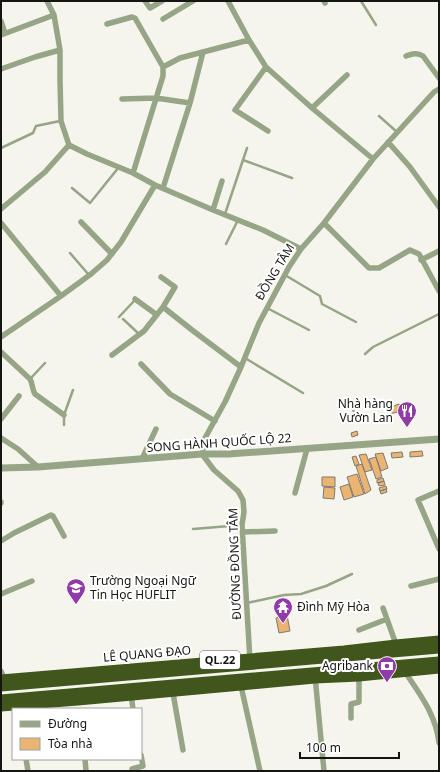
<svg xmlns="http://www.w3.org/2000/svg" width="440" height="772" viewBox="0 0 440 772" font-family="'Noto Sans',sans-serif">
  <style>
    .building { fill: #ebb470; stroke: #7f7a75 }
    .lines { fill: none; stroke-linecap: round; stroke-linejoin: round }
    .service { stroke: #96a585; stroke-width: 2.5 }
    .minor { stroke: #96a585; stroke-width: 5.5 }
    .tertiary { stroke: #96a585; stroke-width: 7 }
    .trunk { stroke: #40561c; stroke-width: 9 }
    .labels { text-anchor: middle; stroke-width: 4; stroke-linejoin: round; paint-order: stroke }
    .shield { fill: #fff; stroke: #5b5b59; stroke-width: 1 }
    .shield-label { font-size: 11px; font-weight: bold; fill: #151512 }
    .street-label { font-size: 12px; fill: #151512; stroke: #fff }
    .poi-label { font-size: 12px; fill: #151512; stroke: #fff; text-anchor: end }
  </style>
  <rect width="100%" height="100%" fill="#f5f4ed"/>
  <!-- building -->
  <path class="building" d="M353,401l6,18 -3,1 -6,-18z
    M399,404l2,7 -11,3 -2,-6z
    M357,431l1,4 -6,2 -1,-4z
    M422,451l1,5 -13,1v-5z
    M402,452l1,5 -11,1 -1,-5z
    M383,453l5,15 -7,3 -6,-17z
    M366,454l6,16 -7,2 -6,-17z
    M356,456l3,8 -4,2 -3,-9z
    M376,457l6,20 -6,2 -7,-20z
    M362,464l9,26 -6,4 -9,-28z
    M357,474l7,20 -10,3 -7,-20z
    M322,477h13v10l-13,-1z
    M383,478l1,3 -7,2v-3z
    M384,481l1,4 -6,1 -1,-3z
    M349,484l4,13 -9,3 -4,-13z
    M386,486l1,3 -7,2 -1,-3z
    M324,487l11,1 -1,11 -11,-1z
    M386,489l1,3 -6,2 -1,-3z
    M287,615l3,16 -11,2 -3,-15z"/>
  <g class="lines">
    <!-- service -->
    <path class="service" d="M361,1l15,24
      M379,116l18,16
      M1,148l32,-15 3,-7 24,-5
      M243,160l49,18
      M72,188l18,15 29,-36
      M225,214l22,-66
      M226,244l12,-24
      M70,253l19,22
      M285,275l35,21 2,8 34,18
      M267,308l42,22
      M119,317l16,-17
      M123,319l16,15
      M365,354l8,-7 66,-33
      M245,358l58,35
      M30,379l15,-16
      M64,425v-10l9,-25
      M193,529l49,-4
      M247,603l37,-8 17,-1 25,-8 26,-12"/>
    <!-- minor -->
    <path class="minor" d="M47,1l7,14 6,35v30l1,41 8,24 18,9 46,19 22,12 58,25 50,20 38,19
      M145,1l5,7 12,-7
      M228,1l21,39 17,27 46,41 61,51
      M324,1l1,2
      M163,19l30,-18
      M1,21l4,12
      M107,24l25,-7 3,1 28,49
      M1,35l53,-20
      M406,56c6,-2 11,-4 17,0l16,22
      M266,67l-31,43 33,21
      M1,69l34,-12 25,-7
      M122,99l34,-1 34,5
      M312,108l35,-33
      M388,142l22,25 29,40
      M133,173l30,-97v-9l17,-9 69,-18
      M163,188l27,-85 13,-51
      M1,209l44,-37 24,-27
      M213,210l9,-29
      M81,222l31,32
      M1,223l60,73
      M324,223l45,45h10l31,-18 9,4 20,37
      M421,260l18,-9
      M135,299l22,16
      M163,307l29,23 49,37
      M1,337l60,-41 30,-22 16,-14 14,-18 34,-57
      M1,352l29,27c3,5 2,11 5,15l29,21
      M112,355l32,-24 19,-24 12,-20 -14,-10
      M141,364l29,30 45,27
      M1,419l18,-23
      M1,438l17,11 20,18
      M142,459l14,-30
      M439,491l-21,9 21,49
      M295,493l12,-44
      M1,502v1
      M243,532l32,-1
      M1,541l13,-8 37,-18 2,1 11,20
      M411,586l28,-7
      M1,594l31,-13
      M383,608l14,39
      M359,630l28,-11
      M250,661l-8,-136 2,-13 -1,-12 -5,-9 -24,-21 -12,-16 3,-16 20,-36 16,-35 18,-44 30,-56 12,-18 23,-26 49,-64 61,-67 5,-3
      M1,671l4,9
      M405,672c15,22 31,43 34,71
      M315,676l9,95
      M241,686l19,85
      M173,693l10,57
      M131,694l2,15
      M351,718v-14l8,-2v-25
      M26,759l2,12
      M85,759l1,12
      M132,771v-2l11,-3 -2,-11"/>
    <!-- tertiary -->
    <path class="tertiary" d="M1,468l37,-1 164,-13h26l211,-15"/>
    <!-- trunk -->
    <path class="trunk" d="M1,679l343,-29 52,-6 43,-4
      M1,687l438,-38
      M1,699l438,-38
      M1,707l77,-6 163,-15 74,-7 44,-2 80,-8"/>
  </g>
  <!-- icons -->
  <defs>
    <symbol id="restaurant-pin" viewBox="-11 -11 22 30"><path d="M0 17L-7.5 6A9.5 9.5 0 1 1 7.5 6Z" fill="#903ba8" stroke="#fff"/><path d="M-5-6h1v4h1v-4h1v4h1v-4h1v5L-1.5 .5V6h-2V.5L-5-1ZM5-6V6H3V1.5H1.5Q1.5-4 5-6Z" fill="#fff"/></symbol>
    <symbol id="school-pin" viewBox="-11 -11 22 30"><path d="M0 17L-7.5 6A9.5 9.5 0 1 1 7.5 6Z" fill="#903ba8" stroke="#fff"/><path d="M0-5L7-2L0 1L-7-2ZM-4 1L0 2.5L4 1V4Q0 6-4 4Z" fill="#fff"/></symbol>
    <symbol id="temple-pin" viewBox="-11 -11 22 30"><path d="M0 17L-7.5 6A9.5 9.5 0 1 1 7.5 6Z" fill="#903ba8" stroke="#fff"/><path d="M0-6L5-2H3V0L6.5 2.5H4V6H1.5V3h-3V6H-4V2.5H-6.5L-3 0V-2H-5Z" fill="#fff"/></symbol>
    <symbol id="bank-pin" viewBox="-11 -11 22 30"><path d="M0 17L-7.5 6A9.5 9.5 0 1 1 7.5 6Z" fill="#903ba8" stroke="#fff"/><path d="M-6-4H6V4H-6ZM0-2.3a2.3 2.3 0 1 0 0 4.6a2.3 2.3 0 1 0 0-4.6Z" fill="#fff"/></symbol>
  </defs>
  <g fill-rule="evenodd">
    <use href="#restaurant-pin" x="396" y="400" width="22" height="30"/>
    <use href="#school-pin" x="65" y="577" width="22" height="30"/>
    <use href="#temple-pin" x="272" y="596" width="22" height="30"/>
    <use href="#bank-pin" x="376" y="655" width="22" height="30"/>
  </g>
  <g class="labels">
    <!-- shield labels -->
    <rect class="shield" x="200" y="651" width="40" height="18" rx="3"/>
    <g class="shield-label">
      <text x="220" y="664">QL.22</text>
    </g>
    <!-- street labels -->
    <g class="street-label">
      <text transform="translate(275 272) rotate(-59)" y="4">ĐỒNG TÂM</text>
      <text transform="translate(219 443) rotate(-4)" y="4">SONG HÀNH QUỐC LỘ 22</text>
      <text transform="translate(235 564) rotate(-92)" y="4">ĐƯỜNG ĐỒNG TÂM</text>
      <text transform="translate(147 654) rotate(-5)" y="4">LÊ QUANG ĐẠO</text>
    </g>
    <!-- poi labels -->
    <g class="poi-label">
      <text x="393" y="408">Nhà hàng<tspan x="393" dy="14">Vườn Lan</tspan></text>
      <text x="90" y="585" text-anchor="start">Trường Ngoại Ngữ<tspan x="90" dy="14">Tin Học HUFLIT</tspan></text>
      <text x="297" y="611" text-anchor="start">Đình Mỹ Hòa</text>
      <text x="373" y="670">Agribank</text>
    </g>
  </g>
  <!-- border -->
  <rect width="440" height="772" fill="none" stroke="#151512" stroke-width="4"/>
  <!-- legend -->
  <rect x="12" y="708" width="130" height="52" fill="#ffffff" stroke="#a1a1a0"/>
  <rect x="20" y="721" width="20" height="6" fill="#96a585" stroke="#a1a1a0"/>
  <text x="48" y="728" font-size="12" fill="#151512">Đường</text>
  <rect x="20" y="738" width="20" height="12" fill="#ebb470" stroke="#a1a1a0"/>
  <text x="48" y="748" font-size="12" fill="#151512">Tòa nhà</text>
  <!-- scale -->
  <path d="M300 752v6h99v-6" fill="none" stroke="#151512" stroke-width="2"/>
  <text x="306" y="752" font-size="12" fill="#151512" stroke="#ffffff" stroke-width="3" paint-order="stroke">100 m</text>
</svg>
